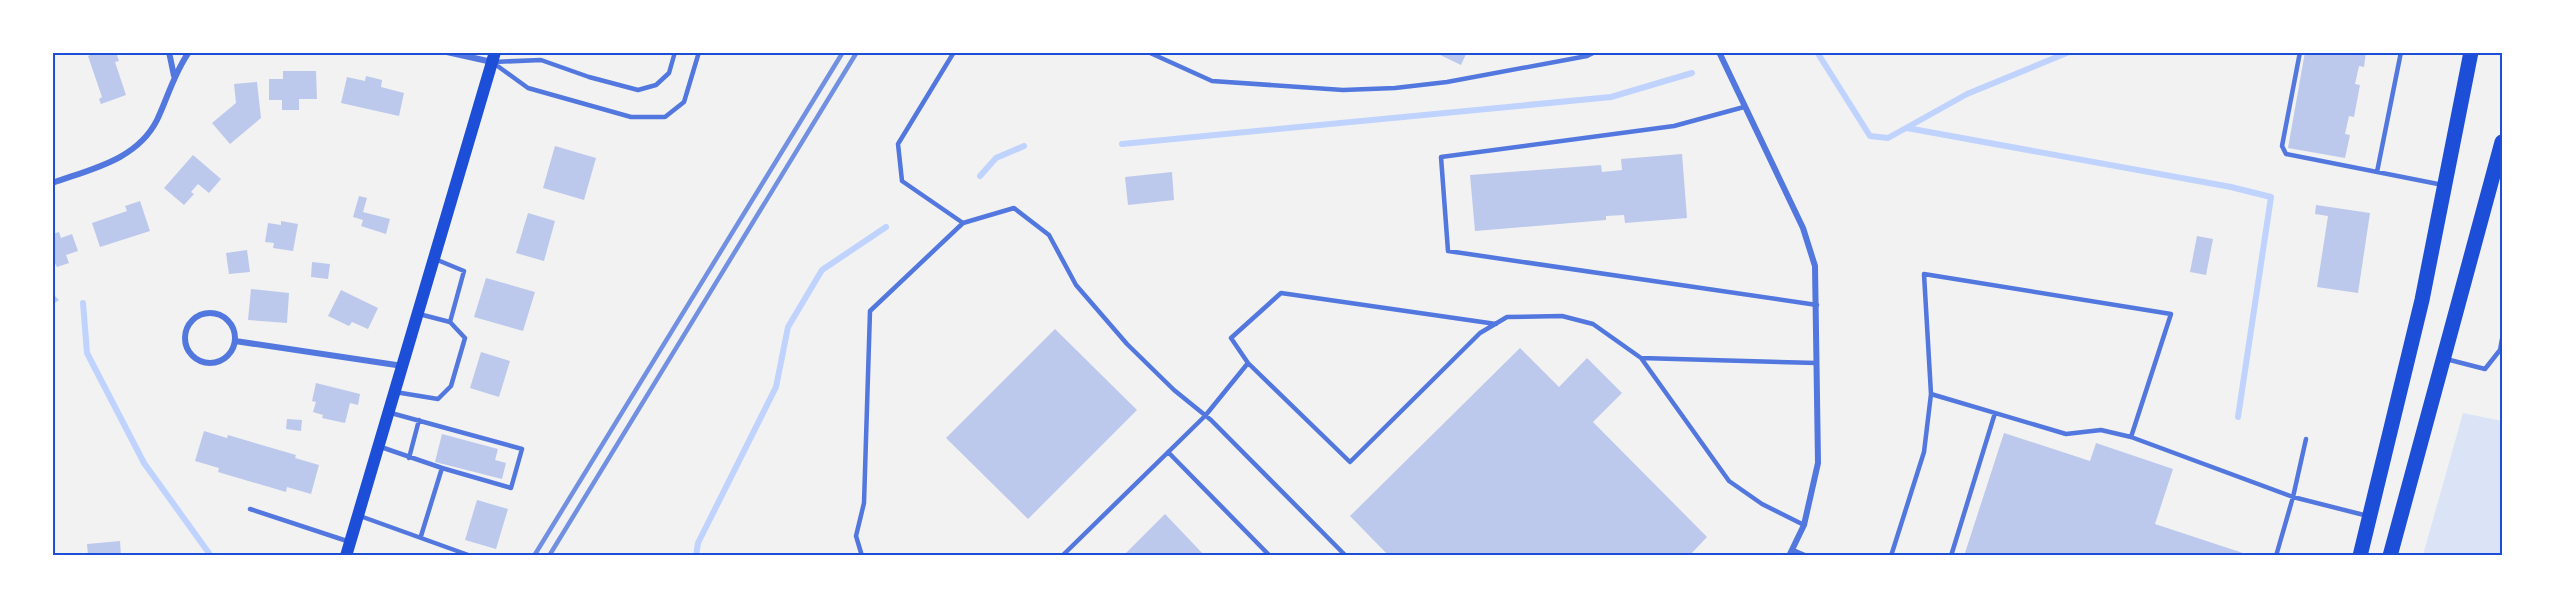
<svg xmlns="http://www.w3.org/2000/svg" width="2555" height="608" viewBox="0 0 2555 608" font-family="Manrope,sans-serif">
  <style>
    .green { fill: #dbe4f7 }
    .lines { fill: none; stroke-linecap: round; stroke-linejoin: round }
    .stream { stroke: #bfd3fe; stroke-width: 6 }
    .building { fill: #bdc9ec }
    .service { stroke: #5277de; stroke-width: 4.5 }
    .minor { stroke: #5277de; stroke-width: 6 }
    .secondary { stroke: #1d4ed8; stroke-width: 12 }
    .primary { stroke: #1d4ed8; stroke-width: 15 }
    .rail { stroke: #7290e2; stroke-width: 4.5 }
    .neatline { fill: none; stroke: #1d4ed8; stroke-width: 2 }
  </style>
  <rect width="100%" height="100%" fill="#f2f2f2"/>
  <!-- green -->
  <path class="green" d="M2463,413l39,8v134h-79z"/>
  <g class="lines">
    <!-- stream -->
    <path class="stream" d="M1817,52l53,84 18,2 79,-44 102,-42
      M1907,128l324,59 40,10 -33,220
      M1122,144l489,-47 81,-24
      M980,176l16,-18 28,-12
      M83,303l4,50 57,110 67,93
      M696,556l2,-13 78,-156 12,-60 34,-57 64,-43"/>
  </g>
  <!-- building -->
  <path class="building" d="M97,52h19l3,9 -4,1 11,33 -25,9 -2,-5 3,-2 -14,-41z
    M1434,52h33l-6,13z
    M2305,52h61l-2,15 -5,-1 -4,18 5,1 -6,32 -5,-1 -4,18 5,1 -5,23 -57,-10z
    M283,71h33l1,28h-18v11h-17v-10h-13v-21h14z
    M366,76l16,4 -1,7 23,6 -5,23 -58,-13 6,-26 18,4z
    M257,82l4,36 -31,26 -18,-21 24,-20 -2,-19z
    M555,146l41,12 -12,42 -41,-12z
    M1682,154l5,64 -62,5 -1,-8 -18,1v4l-131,11 -5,-56 131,-10 1,7 20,-2 -1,-11z
    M193,155l28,24 -12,14 -11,-9 -7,8 3,2 -10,11 -20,-17z
    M1172,172l2,28 -46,5 -3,-28z
    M359,196l8,2 -4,14 27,7 -4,15 -25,-8 2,-6 -10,-3z
    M140,201l10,30 -50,16 -8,-24 35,-12 -2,-5z
    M2316,205l54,8 -12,80 -41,-6 11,-71 -13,-2z
    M528,213l27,8 -11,40 -28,-8z
    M281,221l17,3 -5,27 -20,-3 1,-5 -9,-1 3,-19 13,2z
    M59,232l2,6 11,-4 6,17 -12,4 3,8 -12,4 -5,-9v-24z
    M2197,236l16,3 -7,36 -16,-3z
    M247,250l3,22 -21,2 -3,-21z
    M312,262l18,2 -2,15 -17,-2z
    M486,278l49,14 -12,39 -49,-14z
    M251,289l38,4 -2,30 -39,-3z
    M341,290l37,18 -10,21 -16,-7 -3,4 -21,-10z
    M52,293l7,7 -7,5z
    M1055,329l82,81 -109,109 -82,-81z
    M1520,348l39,39 28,-29 35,35 -29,29 114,115 -18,19h-300l-39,-40z
    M481,352l29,9 -11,36 -29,-9z
    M316,383l44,11 -2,11 -8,-2 -5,20 -23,-5 1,-3 -10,-3 3,-10 -4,-1z
    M287,419l15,1 -1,11 -15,-2z
    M204,431l23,7 1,-3 68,20 -1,3 24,7 -8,29 -24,-7 -1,5 -68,-20 1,-4 -24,-7z
    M2004,433l86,28 6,-18 77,26 -18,55 97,32h-288z
    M442,434l56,15 -3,11 11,3 -4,16 -67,-17z
    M477,500l31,9 -12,40 -31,-9z
    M1165,514l40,42h-82z
    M120,541l1,15h-33l-1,-12z"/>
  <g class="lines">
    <!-- service -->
    <path class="service" d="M954,52l-56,92 4,37 61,42
      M1148,52l64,29 131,9 52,-2 52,-6 140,-26 8,-4
      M2300,52l-18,94 4,8 157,31
      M492,62l36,26 103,29h34l19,-15 15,-50
      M493,62l48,-2 48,17 49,13 18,-5 13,-12 6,-21
      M1744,107l-70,19 -233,31 7,94 369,54
      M2377,172l24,-120
      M419,314l31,8
      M1641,358l176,5
      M2446,359l39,10 15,-19 2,-11
      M1248,363l-17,-25 50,-45 215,31
      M395,392l43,7 13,-13 14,-48 -15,-16 14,-51 -29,-12
      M1931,394l-7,-120 247,40 -40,123
      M391,413l131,36 -11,39 -69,-20
      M378,446l64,22 -21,68
      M1168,452l102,104
      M409,458l10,-38
      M250,509l100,33
      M360,516l111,40
      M1793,550l14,6
      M862,556l-6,-20 8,-33 6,-192 93,-88 51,-15 35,27 27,50 51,59 47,46 37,30 135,136
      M1062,556l143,-140 43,-53 102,99 130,-129 27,-16 55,-1 31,8 48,34 88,123 33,23 42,21
      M1891,556l33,-104 7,-58 135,40 35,-4 30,7 162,60 75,19
      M1951,556l44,-143
      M2276,556l17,-59 13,-58"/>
    <!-- minor -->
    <path class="minor" d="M169,52l5,24
      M447,52l45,10
      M1719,52l84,176 12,38 3,197 -14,62 -15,31
      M52,183c39,-14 85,-23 105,-63 11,-23 17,-47 32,-68
      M185 338a25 25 0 1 1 50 0a25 25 0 1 1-50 0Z
      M235,341l168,25"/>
    <!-- secondary -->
    <path class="secondary" d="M346,556l149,-504"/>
    <!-- primary -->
    <path class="primary" d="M2360,556l62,-256 49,-248
      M2390,556l112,-414"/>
    <!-- rail -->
    <path class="rail" d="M534,556l309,-504
      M549,556l308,-504"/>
  </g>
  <!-- border -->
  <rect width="2555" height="608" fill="none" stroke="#ffffff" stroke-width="108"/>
  <rect x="54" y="54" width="2447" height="500" class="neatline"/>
</svg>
